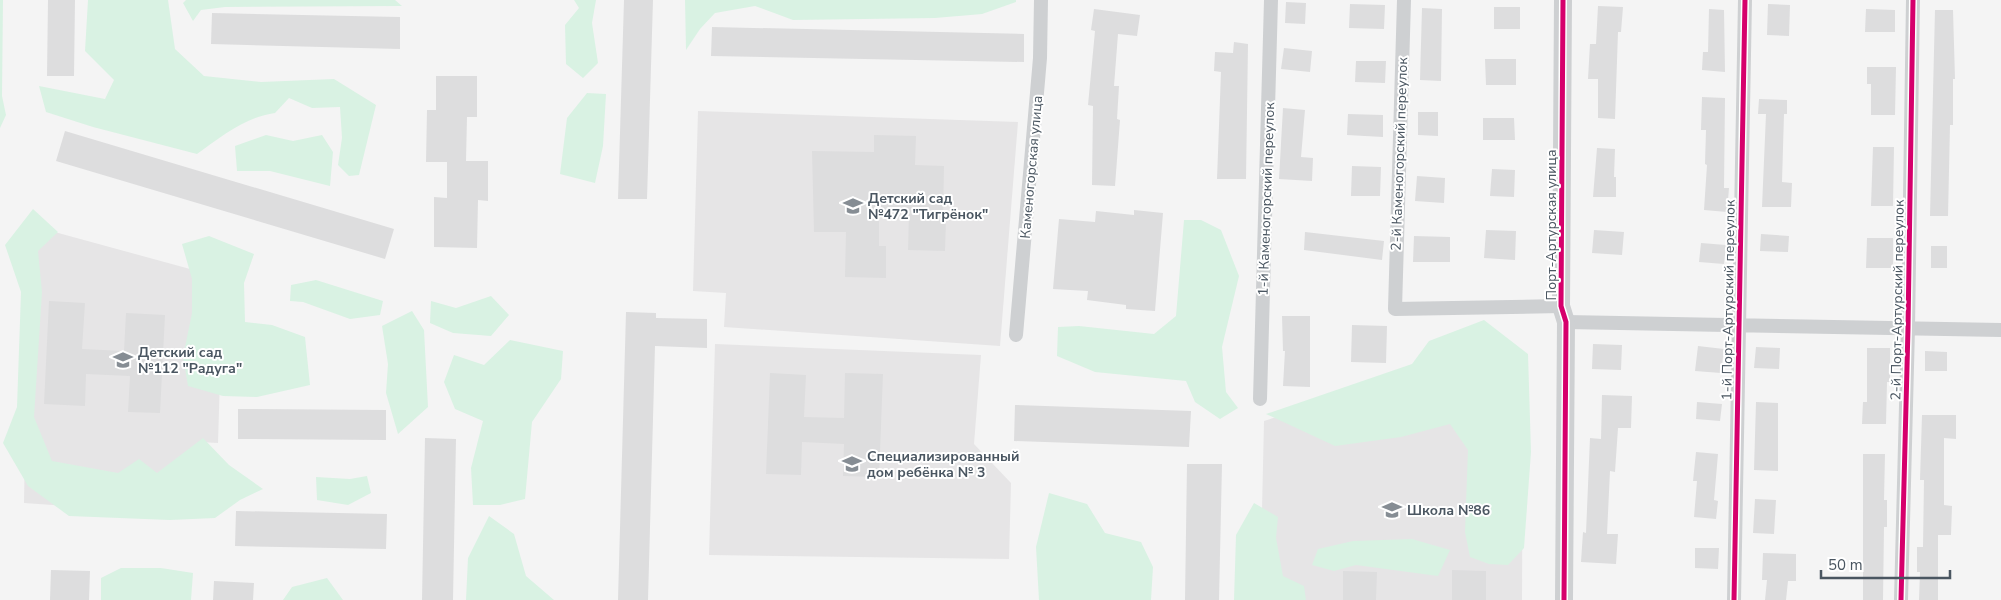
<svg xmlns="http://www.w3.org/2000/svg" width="2001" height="600" viewBox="0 0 2001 600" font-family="'Nunito Sans',sans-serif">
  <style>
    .education { fill: #e6e5e6 }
    .green { fill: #d9f2e3 }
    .building { fill: #ddddde }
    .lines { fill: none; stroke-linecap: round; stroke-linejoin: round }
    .minor { stroke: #ced0d2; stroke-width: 14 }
    .tertiary { stroke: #ced0d2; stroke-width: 18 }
    .cycleway-casing { stroke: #fff; stroke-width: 8 }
    .cycleway { stroke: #d6006c; stroke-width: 5 }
    .labels { text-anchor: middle; stroke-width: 4; stroke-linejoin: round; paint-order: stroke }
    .street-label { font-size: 14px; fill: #4a5661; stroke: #fff }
    .poi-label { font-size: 14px; font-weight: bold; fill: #4a5661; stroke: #fff; text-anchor: start }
  </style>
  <rect width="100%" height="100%" fill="#f4f4f4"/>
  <!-- education -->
  <path class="education" d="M698,111l320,11 -18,224 -276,-19 2,-34 -33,-2z
    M29,225l194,53 -5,165 -19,-1 -3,73 -172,-12z
    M715,344l266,11 -7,89 37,39 -2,76 -300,-4z
    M1475,354l48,3 -1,243h-262l4,-179z"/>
  <!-- green -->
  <path class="green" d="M0,0h3l-1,96 4,19 -6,13z
    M88,0h80l7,49 29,27 57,6 73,-3 42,26 -17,70 -10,1 -11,-11 4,-27 -2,-31 -28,1 -23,-10 -14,15c-30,4 -53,23 -78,41l-104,-27 -47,-15 -7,-26 66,13 9,-19 -29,-29z
    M186,0h209l7,6 -177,1 -24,3 -8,11 -10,-18z
    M574,0h22l-4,23 6,40 -15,15 -17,-14 -1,-39 14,-17z
    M685,0h331v2l-34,12 -47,4 -142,2 -38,-14 -40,7 -15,16 -14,21z
    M587,93l19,1 -3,52 -8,37 -35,-9 7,-56z
    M266,135l27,6 29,-6 11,17 -3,34 -60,-15h-33l-2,-25z
    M33,209l25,23 -20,19 4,41 -8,125 18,44 66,12 21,-14 18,14 46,-35 26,27 34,24 -23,11 -25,18 -45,2 -101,-4 -41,-30 -25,-43 14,-36 4,-115 -16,-47z
    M1184,220h17l20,10 18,46 -17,71 4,45 12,16 -18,11 -25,-17 -9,-21 -91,-9 -38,-16 1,-29 21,-1 75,8 22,-18z
    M209,236l45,18 -10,29 1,39 27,3 33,12 5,48 -53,12 -34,-1 -35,-10 -5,-29 9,-44v-34l-10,-35z
    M316,280l67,21 -3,14 -30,4 -47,-17 -13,-1 1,-16z
    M491,296l18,19 -18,21 -38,-3 -23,-10 1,-22 25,7z
    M412,311l12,19 4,77 -30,27 -12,-41 2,-29 -6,-38z
    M1484,320l44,34 3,98 -7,96 -16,17 -19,-1 -19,-7 -5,-25 3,-82 -18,-26 -49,13 -66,9 -69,-32 146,-50 17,-23z
    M510,340l53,11 -2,28 -29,43 -7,77 -25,6h-27l-2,-37 12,-47 -28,-12 -11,-27 10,-27 30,10z
    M367,476l4,17 -23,12 -31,-5 -1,-23 34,2z
    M1049,493l38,11 18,29 36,9 12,25 -2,33h-112l-3,-53z
    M1254,503l24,14 -2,21 7,38 21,10 2,14h-72l2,-65z
    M489,516l25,18 12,42 28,24h-88l2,-42z
    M1412,539l38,11 -12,26 -82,-11 -22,6 -22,-6 6,-16 35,-8z
    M121,568h40l32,5 -2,27h-90v-22z
    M327,578l16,22h-60l9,-13z"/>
  <!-- building -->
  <path class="building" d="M48,0h27l-1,76h-27z
    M624,0h29l-6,199h-29z
    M1286,2l20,1 -1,21 -20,-1z
    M1350,4l35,1 -1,24 -35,-1z
    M1768,4l22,1 -1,31 -22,-1z
    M1598,6l25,1 -2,25h-3l-3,87 -17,-1v-39h-10l2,-35h6z
    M1494,7h26v22h-26z
    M1422,8l20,1 -1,72 -21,-1z
    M1094,9l46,6 -3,21 -19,-2 -4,52h5l-2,33 3,1 -5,66 -23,-1 1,-79 -5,-1 7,-74 -4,-1z
    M1709,9l15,1 1,62 -23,-2 1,-18h5z
    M1866,9l29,1v22h-30z
    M1935,10h18l2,69h-2v46h-3l-2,91h-18z
    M212,13l188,4v32l-189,-5z
    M712,27l312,7v28l-313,-6z
    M1234,42l14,2 -2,135h-29l4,-107 -7,-1 1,-19 18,1z
    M1284,48l28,3 -2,21 -29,-3z
    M1485,59h31v26h-30z
    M1356,61h30l-1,22 -30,-1z
    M1867,67h29l-1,48h-24v-31h-4z
    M436,76h41v41h-10l-1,44h22v40l-10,-1 -1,48 -43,-1v-50l13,1v-36h-21l1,-52h9z
    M1702,97l23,1 -1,90h5l-2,24 -23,-2 3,-45 -2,-1 1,-34h-5z
    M1759,99l28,1v14h-3l-2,68 10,1 -1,24h-29l4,-93h-8z
    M1283,108l22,2 -4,47 12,1 -1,23 -33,-2z
    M1418,112h20v24l-20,-1z
    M1348,114l35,1v22l-36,-2z
    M1483,118h31l1,22h-32z
    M65,131l329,98 -9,30 -329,-98z
    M874,135l42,1 -1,29 29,1 -1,54h3l-1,31 -37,-1 1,-36 -30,-1v33h7v32l-41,-1 1,-45h-32l-2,-81 62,1z
    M1873,147h21l-1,59h-22z
    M1597,148l18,1 -1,28h2v20h-23z
    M1352,166l29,1 -1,29h-29z
    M1492,169l23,1 -1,27 -24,-1z
    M1417,176l28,2 -1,25 -29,-2z
    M1134,210l29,3 -8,98 -29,-2v-4l-39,-5 1,-9 -35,-2 6,-70 36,3 1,-11 38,4z
    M1486,230l30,1 -1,29 -31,-2z
    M1594,230l30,2 -2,23 -30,-2z
    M1305,232l79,9 -2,19 -78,-10z
    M1761,234l28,2 -1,16 -28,-1z
    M1414,236l36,1v25h-37z
    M1867,238h26v30h-27z
    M1701,243l25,2 -2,19 -25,-2z
    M1931,246h16v22h-16z
    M49,301l36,2 -3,46 42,2 2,-38 39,2 -5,98 -32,-1 2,-36 -44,-2 -1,32 -41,-2z
    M626,312l30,1v5l51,1v29l-52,-2 -7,254h-30z
    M1282,316h28v71l-27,-1 2,-35h-2z
    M1352,325l35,1 -1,37 -35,-1z
    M1593,344l29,1 -1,25 -29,-1z
    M1698,346l26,3 -3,24 -26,-2z
    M1756,347l24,1 -1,21 -25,-1z
    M1867,348h23v34h-3l-1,42h-24l1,-22h4z
    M1925,351l22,1v19h-22z
    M770,373l36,2 -2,42 40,1 1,-45 38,1 -4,103 -36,-1 1,-32 -42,-2 -1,33 -35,-1z
    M1602,395l30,1 -1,32h-13l-3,44 -5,-1 -3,63h11l-2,30 -35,-2 2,-30 3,1 4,-95 11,1z
    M1697,402l25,2 -2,17 -24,-2z
    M1756,402l22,1v68l-24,-1z
    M1015,405l176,6 -2,36 -175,-6z
    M238,409l148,1v30l-148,-1z
    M1922,415h34v24l-12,-1v67l8,1 -1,29h-13v65h-19l1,-28h-3v-25h6l1,-67h-4z
    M425,438l31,1 -3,161h-31z
    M1696,452l22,2 -4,46 4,1 -2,18 -22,-2 3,-36h-4z
    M1863,454h22l-1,46h3v27h-3l-1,73h-20z
    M1187,464h35l-3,136h-34z
    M1755,499l21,1 -2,34 -21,-1z
    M236,511l151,3 -1,35 -151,-3z
    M1695,548h24l-1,21 -23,-1z
    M1763,553l33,1v27h-8l-2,19h-21l2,-20h-5z
    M51,570l39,1 -1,29h-39z
    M1452,570l34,1v29h-34z
    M1343,571l34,1 -1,28h-33z
    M214,581l40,2 -1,17h-40z"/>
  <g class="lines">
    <!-- minor -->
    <path class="minor" d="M1404,0l-9,309 166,-3
      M1566,322l435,8
      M1016,335l24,-277 1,-58
      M1260,399l11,-399
      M1734,600l11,-600
      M1901,600l7,-272 5,-328"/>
    <!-- tertiary -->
    <path class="tertiary" d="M1563,0l-2,306 5,16 -2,278"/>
    <defs>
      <path id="cycleway" d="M1563,0l-2,306 5,16 -2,278
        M1734,600l11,-600
        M1901,600l7,-272 5,-328"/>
    </defs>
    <!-- cycleway casing -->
    <use href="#cycleway" class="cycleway-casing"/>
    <!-- cycleway -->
    <use href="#cycleway" class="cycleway"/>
  </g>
  <!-- icons -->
  <defs>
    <symbol id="school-bare" viewBox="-9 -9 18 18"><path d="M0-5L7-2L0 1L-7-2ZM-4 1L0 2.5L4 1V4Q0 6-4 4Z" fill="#868d94" stroke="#fff" stroke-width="2.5" paint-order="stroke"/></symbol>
  </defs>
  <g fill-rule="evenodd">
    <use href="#school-bare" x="839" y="192" width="28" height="28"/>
    <use href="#school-bare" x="109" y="346" width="28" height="28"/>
    <use href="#school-bare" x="838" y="450" width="28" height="28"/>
    <use href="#school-bare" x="1378" y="496" width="28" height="28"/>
  </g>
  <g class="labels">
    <!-- street labels -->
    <g class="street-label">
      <text transform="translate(1399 154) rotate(-88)" y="5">2-й Каменогорский переулок</text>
      <text transform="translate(1031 167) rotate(-85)" y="5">Каменогорская улица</text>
      <text transform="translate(1266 199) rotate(-88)" y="5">1-й Каменогорский переулок</text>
      <text transform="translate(1551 225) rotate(-90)" y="5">Порт-Артурская улица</text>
      <text transform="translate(1728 300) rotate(-89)" y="5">1-й Порт-Артурский переулок</text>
      <text transform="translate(1897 300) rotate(-89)" y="5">2-й Порт-Артурский переулок</text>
    </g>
    <!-- poi labels -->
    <g class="poi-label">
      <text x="868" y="203">Детский сад<tspan x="868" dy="16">№472 "Тигрёнок"</tspan></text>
      <text x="138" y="357">Детский сад<tspan x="138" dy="16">№112 "Радуга"</tspan></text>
      <text x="867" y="461">Специализированный<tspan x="867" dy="16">дом ребёнка № 3</tspan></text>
      <text x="1407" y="515">Школа №86</text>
    </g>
  </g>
  <!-- scale -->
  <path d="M1821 570v8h129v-8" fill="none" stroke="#4a5661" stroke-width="2.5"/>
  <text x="1828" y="570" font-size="15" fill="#4a5661" stroke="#ffffff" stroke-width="4" paint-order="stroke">50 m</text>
</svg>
